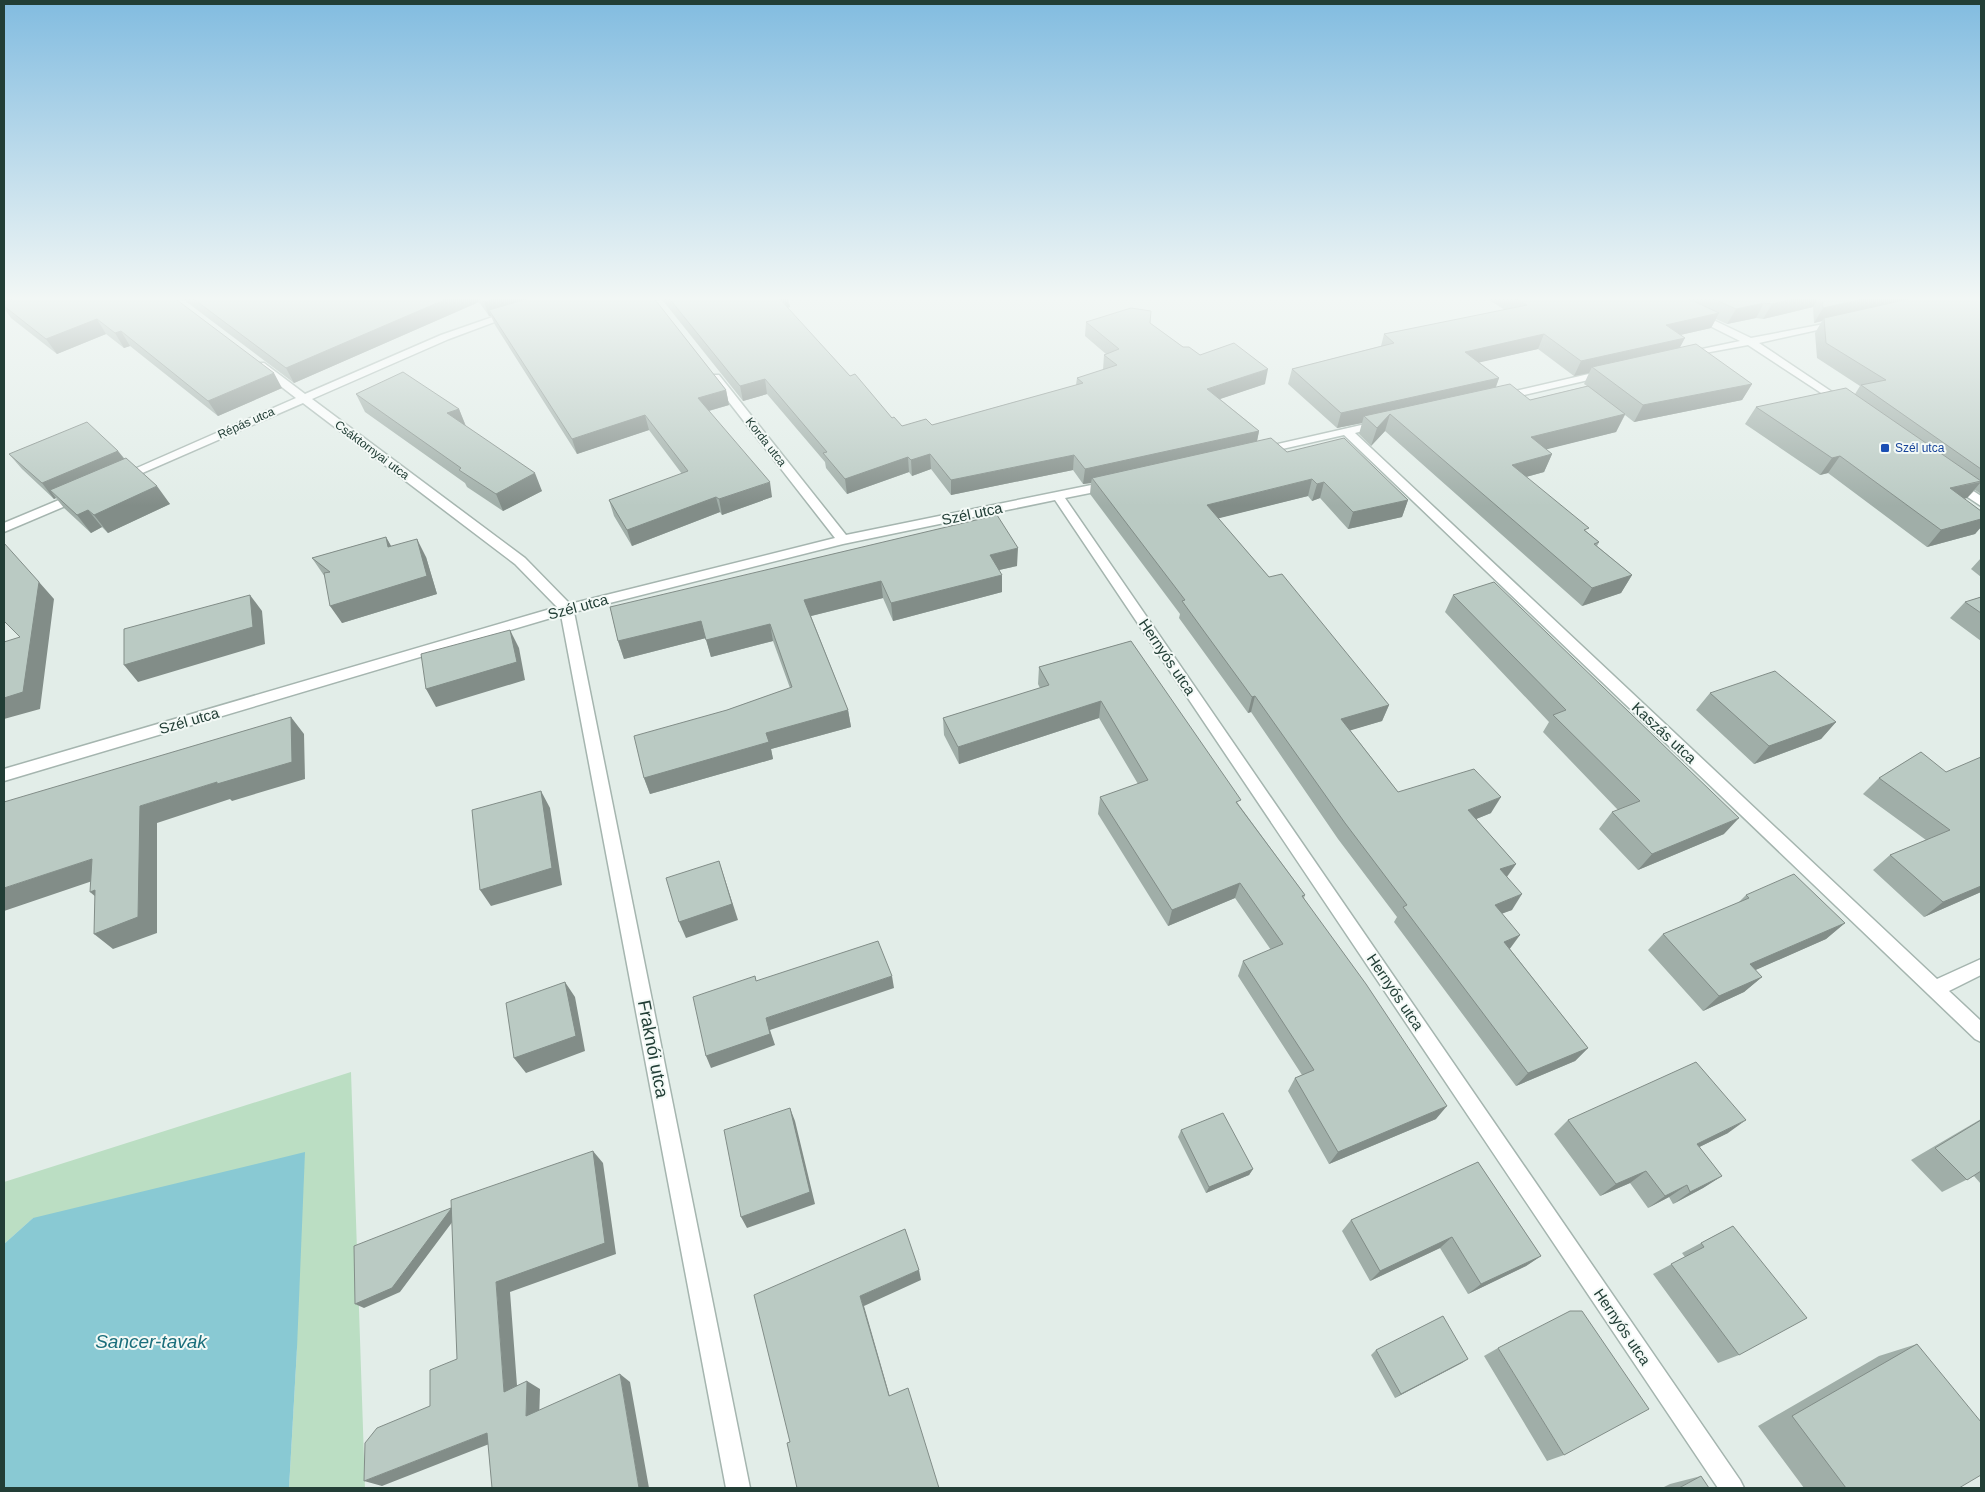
<svg xmlns="http://www.w3.org/2000/svg" width="1985" height="1492" viewBox="0 0 1985 1492" font-family="Helvetica,sans-serif">
  <style>
    .green { fill: #bbdec3 }
    .water { fill: #89c9d3 }
    .lines { fill: none; stroke-linecap: round; stroke-linejoin: round }
    .minor-casing { stroke: #a5b5af; stroke-width: 3 }
    .minor { fill: #fff; fill-rule: evenodd }
    .wall { fill: #a0aea8; fill-rule: evenodd }
    .shaded-wall { fill: #828d88 }
    .building { fill: #bacac3; stroke: #828d88 }
    .transit-dot { fill: #1a4fb4; stroke: #f3f9f6; stroke-width: 2 }
    .labels { text-anchor: middle; stroke-width: 4; stroke-linejoin: round; paint-order: stroke }
    .far-street-label { font-size: 12px; fill: #223e36; stroke: #f3f9f6 }
    .far-transit-label { font-size: 12px; fill: #164399; stroke: #f3f9f6; text-anchor: start }
    .street-label { font-size: 15px; fill: #223e36; stroke: #f3f9f6 }
    .near-street-label { font-size: 18px; fill: #223e36; stroke: #f3f9f6 }
    .near-water-label { font-size: 19px; font-style: italic; fill: #1a6e7b; stroke: #f3f9f6 }
  </style>
  <rect width="100%" height="100%" fill="#e2ede8"/>
  <!-- green -->
  <path class="green" d="M351,1072l14,416h-76l8,-140 -264,-130 -29,26v-62z"/>
  <!-- water -->
  <path class="water" d="M305,1152l-8,196 -8,140h-285v-244l29,-26z"/>
  <g class="lines">
    <defs>
      <path id="minor" d="M1652,297h13l86,41 89,-17v4l-81,18 88,59 -1,2h-8l-90,-59 -65,12v-4l57,-12z
        M507,312l9,2 -67,25 -137,60 213,159 45,46 265,-66 -124,-159v-4h8l127,160 265,-54 4,1 2,3 -2,3 -50,10 675,982 4,8h-26l-663,-988 -212,44 -269,68 176,876h-24l-165,-873 -557,166v-12l553,-162 -42,-43 -212,-161 -179,78h-8l-2,-3 182,-80 -40,-31v-4h8l41,31 136,-59z
        M1606,370l4,1v4l-108,25 -5,-3 5,-3z
        M1379,421l4,1v4l-28,7 582,546 44,-20v16l-32,16 32,30v21l-6,-3 -631,-604 -84,19 -6,-3 6,-3z
        M1955,479l26,17v10l-30,-20v-6z
        M78,492l6,4 -2,3 -78,33v-9z"/>
    </defs>
    <!-- minor casing -->
    <use href="#minor" class="minor-casing"/>
    <!-- minor -->
    <use href="#minor" class="minor"/>
  </g>
  <!-- wall -->
  <path class="wall" d="M5,297h168l109,91 -64,28 -88,-70 -6,2 -18,-14 -49,20 -46,-36 -7,-10v-6l5,-2z
    M180,297h473l73,93 3,15 -20,6 63,86 -50,18 -2,-3 -88,34 -18,-30 -5,-16 73,-26 -33,-44 -72,24 -82,-129 -4,-9h-2l-10,-14 -185,81z
    M660,297h128l2,10 -3,1 63,68 42,42 10,8 30,-1 144,-40 1,-7 26,-8 1,-15 2,-1 -21,-18 1,-14 64,1 33,24 82,37 -45,15 39,32 -2,10 30,11 121,48 -6,17 -54,12 -28,-31 -8,3 -4,-5 -90,22 51,59 120,128 -7,16 -32,9 48,62 93,21 -15,6 40,45 -9,13 5,33 -10,3 8,36 78,99 -13,13 -59,25 -122,-164 3,-5 -59,-78 -87,-127 -3,1 -45,-62 -24,-33 1,-4 -90,-120 1,-11 -8,1 -10,-14 -122,25 -20,-26 -19,7 -3,-4 -62,22 -21,-26 -1,-6 -58,-68 -24,7z
    M1484,297h497v197l-6,-4 -8,8 -3,1 17,12v16l-6,7 -48,13 -99,-74 -8,2 -75,-51 11,-17 99,-13 5,-8 -43,-28 -2,-25 7,-12 -8,2 -1,-16 -50,12 -7,-1 -29,6 -11,-5 -5,9 -31,7v13l72,36 -10,16 -108,22 -9,-7 -9,17 -70,17 6,5 -8,18 -18,5 61,55 12,10 -2,4 35,29 -11,18 -39,13 -197,-175 -14,15 -12,-12 3,-11 -25,5 -49,-44 4,-15 89,-23 3,-12 121,-24zM1538,349l36,27 15,-3 -5,11 3,2 -57,14 -34,-13 3,-9 -20,-16z
    M356,394l103,15 7,17 76,65 -39,20 -36,-24 -2,-4 -100,-71z
    M118,451l6,7 46,46 -62,29 -6,-6 -11,6 -27,-25 -8,-10 -2,1 -32,-30 -13,-15z
    M386,537l5,9 35,11 11,37 -95,29 -17,-46 -13,-19z
    M1981,558v19l-10,-8z
    M1017,566l-18,4 3,22 -109,29 -10,-23 -72,18 37,94 3,17 -80,22 2,10 -123,35 -6,-16 83,-68 63,-22 -17,-47 -62,16 -5,-19 -82,21 -6,-18 -8,-34z
    M1453,595l271,239 -86,36 -39,-41 13,-17 6,-2 -75,-78 6,-10 -104,-110z
    M1981,597v44l-31,-23 15,-16z
    M1131,641l108,164 66,90 -1,3 132,221 -107,45 -41,-73 7,-13 7,-3 -64,-99 5,-15 28,-11 -36,-52 -67,28 -70,-112 2,-17 38,-13 -39,-66 -140,46 -15,-29 -1,-17 97,-30 -2,-4 1,-17z
    M1710,693l126,29 -15,17 -67,25 -58,-54z
    M1921,752l60,140 -57,25 -51,-47 17,-15 36,-15 -63,-46 16,-16z
    M1746,895l99,28 -19,16 -71,31 7,7 -18,15 -41,19 -55,-61 15,-16 75,-31z
    M1981,1119v65l-7,-8 -32,16 -31,-32z
    M1568,1120l160,13 -29,14 23,29 -19,12 -30,16 -4,-7 -21,11 -18,-25 -30,13 -46,-62z
    M1181,1130l72,39 -4,6 -43,18 -28,-56z
    M1478,1162l63,94 -15,10 -58,28 -28,-46 -70,33 -28,-50 9,-11z
    M1733,1226l6,129 -21,8 -65,-89 32,-17 -3,-4z
    M1917,1344l42,144h-155l-46,-62 121,-70z
    M1498,1348l66,107 -17,6 -63,-105z
    M1376,1350l92,9 -73,39 -24,-43z
    M1701,1476l-22,12h-17l8,-4z"/>
  <!-- shaded-wall -->
  <path class="shaded-wall" d="M451,297h27l1,5 -185,81 -8,-15z
    M501,297h65l-77,13 2,6h-2l-5,-14z
    M776,297h12l2,10 -11,3z
    M1801,297h18l-6,10 -50,12 9,-15z
    M1872,297h59l-107,21 -2,3 -8,2 9,-15z
    M1764,303l-8,15 -29,6 9,-15z
    M1719,313l-8,15 -53,12 8,-15z
    M97,319l9,15 -49,20 -11,-15z
    M121,331l9,15 -6,2 -9,-15z
    M1544,334l-6,15 -78,18 5,-15z
    M1685,338l-8,15 -85,14 -3,6 -15,3 7,-15z
    M1268,369l-3,15 -60,20 2,-15z
    M274,373l8,15 -64,28 -10,-15z
    M1499,378l-6,16 -103,20 -5,17 -14,15 6,-18 -13,-12 -2,7 -25,5 4,-15z
    M765,379l2,15 -24,7 -3,-15z
    M1752,384l-10,16 -108,22 9,-17z
    M726,390l3,15 -28,8 -3,-15z
    M459,409l7,18 -19,-14z
    M1625,414l-9,18 -92,23 7,-18z
    M645,415l4,15 -72,24 -5,-15z
    M1259,431l-3,15 -164,32 -1,5 -8,1 2,-15z
    M118,451l12,16 -80,23 6,8 -2,1 -12,-16z
    M930,454l1,15 -19,7 -1,-16z
    M1552,454l-8,18 -40,11 8,-18z
    M1074,455l-1,15 -122,25v-15z
    M1840,456l-12,17 -8,2 12,-17z
    M908,457l1,15 -62,22 -2,-15z
    M535,473l7,18 -39,20 -7,-17z
    M1312,479l-4,17 -104,26 3,-17z
    M770,482l2,15 -50,18 -3,-16z
    M1324,482l-4,16 -8,3 5,-17z
    M1981,482l-14,16 -31,7 14,-17z
    M157,486l13,18 -62,29 -14,-18z
    M716,497l4,15 -88,34 -5,-16z
    M1408,500l-6,17 -54,12 5,-17z
    M88,510l14,17 -11,6 -14,-18z
    M1981,519v8l-6,7 -48,13 14,-17z
    M386,537l10,18 -8,-8z
    M417,539l9,18 11,37 -95,29 -12,-17z
    M1018,548l-1,18 -27,6v-17z
    M1002,575v17l-109,29 -2,-18z
    M1632,575l-11,18 -39,13 10,-18z
    M881,581l2,17 -76,19 -3,-17z
    M39,582l15,17 -14,110 -36,10v-21z
    M250,595l12,16 3,33 -127,38 -14,-17z
    M701,621l5,17 -82,21 -6,-18z
    M770,624l3,17 -62,16 -5,-17z
    M510,630l9,18 6,32 -89,27 -10,-18z
    M1255,696l-4,16 -3,1 4,-16z
    M1101,701l-2,17 -140,46 -1,-17z
    M1389,705l-7,16 -47,14 6,-16z
    M848,710l3,17 -80,22 2,10 -123,35 -6,-16 122,-45z
    M291,717l13,17 1,45 -73,22 -2,-2 -73,24v110l-44,16 -19,-15 46,-128 77,-24z
    M1836,722l-15,17 -67,25 15,-18z
    M541,791l9,17 12,77 -71,21 -11,-16z
    M1501,797l-10,16 -32,13 9,-16z
    M1739,818l-15,16 -86,36 14,-16z
    M92,859l18,16 -106,36v-23z
    M719,861l19,59 -52,18 -7,-16z
    M1516,864l-11,15 -5,-10z
    M1240,883l-5,15 -67,28 4,-16z
    M1981,886v6l-57,25 19,-15z
    M95,890l14,18 -19,-16z
    M1522,894l-10,16 -27,10 10,-15z
    M1845,923l-19,16 -93,41 17,-16z
    M1520,935l-11,15 -5,-8z
    M892,976l2,12 -124,42 5,15 -64,23 -5,-12 60,-38z
    M1762,977l-18,15 -41,19 16,-15z
    M565,982l10,15 10,54 -59,22 -12,-15z
    M1588,1048l-13,13 -59,25 12,-13z
    M1447,1106l-11,13 -107,45 9,-12z
    M790,1108l5,13 20,83 -68,24 -6,-11z
    M1746,1120l-18,13 -49,24 18,-13z
    M593,1151l10,12 13,91 -106,38 8,107 -14,-7 -8,-110z
    M1253,1169l-4,6 -43,18 3,-6z
    M1646,1171l-16,12 -30,13 16,-12z
    M1722,1176l-19,12 -30,16 17,-12z
    M1687,1185l-18,12 -21,11 17,-12z
    M452,1207l7,6 -59,79 -36,16 -9,-4z
    M1452,1237l-12,11 -70,33 10,-10z
    M1541,1256l-15,10 -58,28 13,-10z
    M919,1270l2,10 -57,26 28,98 -3,-8 -29,-100z
    M1468,1359l-6,4 -67,35 6,-4z
    M620,1374l10,8 19,106h-10z
    M527,1381l13,8 -1,33 -13,-6z
    M487,1433l15,6 -120,47 -18,-5z"/>
  <!-- building -->
  <path class="building" d="M11,297h162l101,76 -66,28 -87,-70 -6,2 -18,-14 -51,20 -42,-33v-4l9,-3z
    M191,297h260l-165,71z
    M480,297h21l-17,5z
    M534,297h119l73,93 -28,8 72,84 -51,17 -3,-2 -89,33 -18,-30 79,-29 -43,-56 -73,24 -83,-129z
    M668,297h110l72,79 5,-2 37,44 2,-1 8,9 24,-7 6,6 151,-42 -6,-5 40,-13 -13,-10 15,-6 -33,-27 45,-14 20,3 -1,12 33,24h6l11,8 34,-12 34,26 -61,20 52,42 -174,38 -11,-14 -123,25 -21,-26 -19,6 -3,-3 -63,22 -22,-26 4,-1 -62,-73 -25,7z
    M1513,297h172l34,16 -53,12 19,13 -104,23 -37,-27 -79,18 34,26 -158,35 -49,-44 102,-26 -10,-9 143,-29z
    M1709,297h92l-29,7 -8,-1 -28,6z
    M1822,297h50l-49,11z
    M1918,297h63v172l-120,-84 25,-5 -60,-37 -2,-25z
    M1696,344l56,40 -109,21 -51,-38z
    M403,372l56,37 -12,4 88,60 -39,21 -37,-24 2,-2 -105,-74z
    M1510,384l20,16 58,-14 37,28 -94,23 21,17 -40,11 77,63 -5,2 15,12 -5,2 38,31 -40,13 -202,-174 -13,14 -13,-12z
    M1846,388l135,93 -31,7 31,23v8l-40,11 -101,-74 -8,2 -76,-51z
    M87,422l31,29 -76,32 -33,-29z
    M1271,438l16,14 57,-14 64,62 -55,12 -29,-30 -7,2 -5,-5 -105,26 62,72 13,-3 107,131 -48,14 57,73 76,-23 27,28 -33,13 48,54 -16,5 22,25 -27,11 25,30 -16,7 84,106 -60,25 -125,-166 4,-2 -62,-82 -90,-127 -3,1 -46,-63 -24,-33 3,-1 -93,-122z
    M126,458l31,28 -63,29 -6,-5 -11,5 -27,-25z
    M997,515l21,33 -28,7 12,20 -111,28 -10,-22 -77,19 44,110 -82,23 3,9 -125,36 -10,-42 93,-26 65,-23 -22,-63 -64,16 -5,-19 -83,20 -8,-34z
    M386,537l2,10 29,-8 10,37 -97,30 -6,-33 6,-1 -18,-14z
    M4,543l35,39 -16,110 -19,6v-56l16,-5 -16,-16z
    M1494,582l245,236 -87,36 -40,-42 28,-11 -87,-86 13,-5 -113,-115z
    M250,595l3,32 -129,38v-36z
    M1981,597v16l-16,-11z
    M510,630l7,32 -91,27 -5,-35z
    M1131,641l110,159 -5,2 69,93 -3,1 64,88 81,122 -109,46 -43,-74 19,-8 -71,-109 40,-17 -43,-61 -68,27 -72,-113 48,-17 -47,-79 -143,46 -15,-29 106,-33 -10,-18z
    M1775,671l61,51 -67,24 -59,-53z
    M291,717l1,45 -75,22v-2l-77,24 -2,111 -44,17 1,-44 -5,2 2,-33 -88,29v-86z
    M1921,752l25,20 35,-15v129l-38,16 -53,-47 60,-25 -71,-52z
    M541,791l11,77 -72,22 -8,-80z
    M719,861l13,43 -53,18 -13,-44z
    M1794,874l51,49 -95,41 12,13 -43,19 -56,-62 86,-36 -3,-3z
    M878,941l14,35 -126,42 4,16 -64,22 -13,-59 62,-21 1,5z
    M565,982l11,54 -62,22 -8,-55z
    M1696,1062l50,58 -49,24 25,32 -32,16 -3,-7 -22,11 -19,-25 -30,13 -48,-64z
    M790,1108l20,84 -69,25 -17,-87z
    M1223,1113l30,56 -44,18 -28,-57z
    M1981,1120v51l-14,9 -32,-32z
    M593,1151l12,92 -109,39 8,110 23,-11 -1,35 94,-42 19,114h-147l-5,-55 -123,48 1,-38 12,-15 53,-22v-36l27,-11 -6,-159z
    M1478,1162l63,94 -60,28 -29,-47 -72,34 -29,-51z
    M451,1208v1l-59,79 -37,16 -1,-58z
    M1733,1226l74,92 -68,37 -68,-91 33,-17 -3,-4z
    M905,1229l14,41 -59,26 29,100 19,-8 31,100h-142l-10,-45 3,-1 -36,-147z
    M1570,1311h12l67,98 -85,46 -66,-107z
    M1443,1316l25,43 -67,35 -25,-44z
    M1917,1344l64,78v53l-22,13h-113l-54,-72z
    M1701,1476l8,12h-30z"/>
  <!-- sky -->
  <linearGradient id="sky" x2="0" y2="1"><stop stop-color="#82bce0"/><stop offset="0.59" stop-color="#f2f7f5"/><stop offset="1" stop-color="#f2f7f5" stop-opacity="0"/></linearGradient>
  <rect width="1985" height="506" fill="url(#sky)"/>
  <!-- markers -->
  <rect class="transit-dot" x="1880" y="443" width="10" height="10" rx="2.5"/>
  <g class="labels">
    <!-- far-street labels -->
    <g class="far-street-label">
      <text transform="translate(246 423) rotate(-24)" y="4">Répás utca</text>
      <text transform="translate(766 442) rotate(52)" y="4">Korda utca</text>
      <text transform="translate(372 450) rotate(37)" y="4">Csáktornyai utca</text>
    </g>
    <!-- far-transit labels -->
    <g class="far-transit-label">
      <text x="1895" y="452">Szél utca</text>
    </g>
    <!-- street labels -->
    <g class="street-label">
      <text transform="translate(972 514) rotate(-12)" y="5">Szél utca</text>
      <text transform="translate(578 607) rotate(-15)" y="5">Szél utca</text>
      <text transform="translate(1167 657) rotate(56)" y="5">Hernyós utca</text>
      <text transform="translate(189 721) rotate(-16)" y="5">Szél utca</text>
      <text transform="translate(1664 733) rotate(43)" y="5">Kaszás utca</text>
      <text transform="translate(1395 992) rotate(56)" y="5">Hernyós utca</text>
      <text transform="translate(1622 1327) rotate(56)" y="5">Hernyós utca</text>
    </g>
    <!-- near-street labels -->
    <g class="near-street-label">
      <text transform="translate(653 1049) rotate(79)" y="6">Fraknói utca</text>
    </g>
    <!-- near-water labels -->
    <g class="near-water-label">
      <text x="151" y="1348">Sancer-tavak</text>
    </g>
  </g>
  <!-- border -->
  <rect width="1985" height="1492" fill="none" stroke="#223e36" stroke-width="10"/>
</svg>
